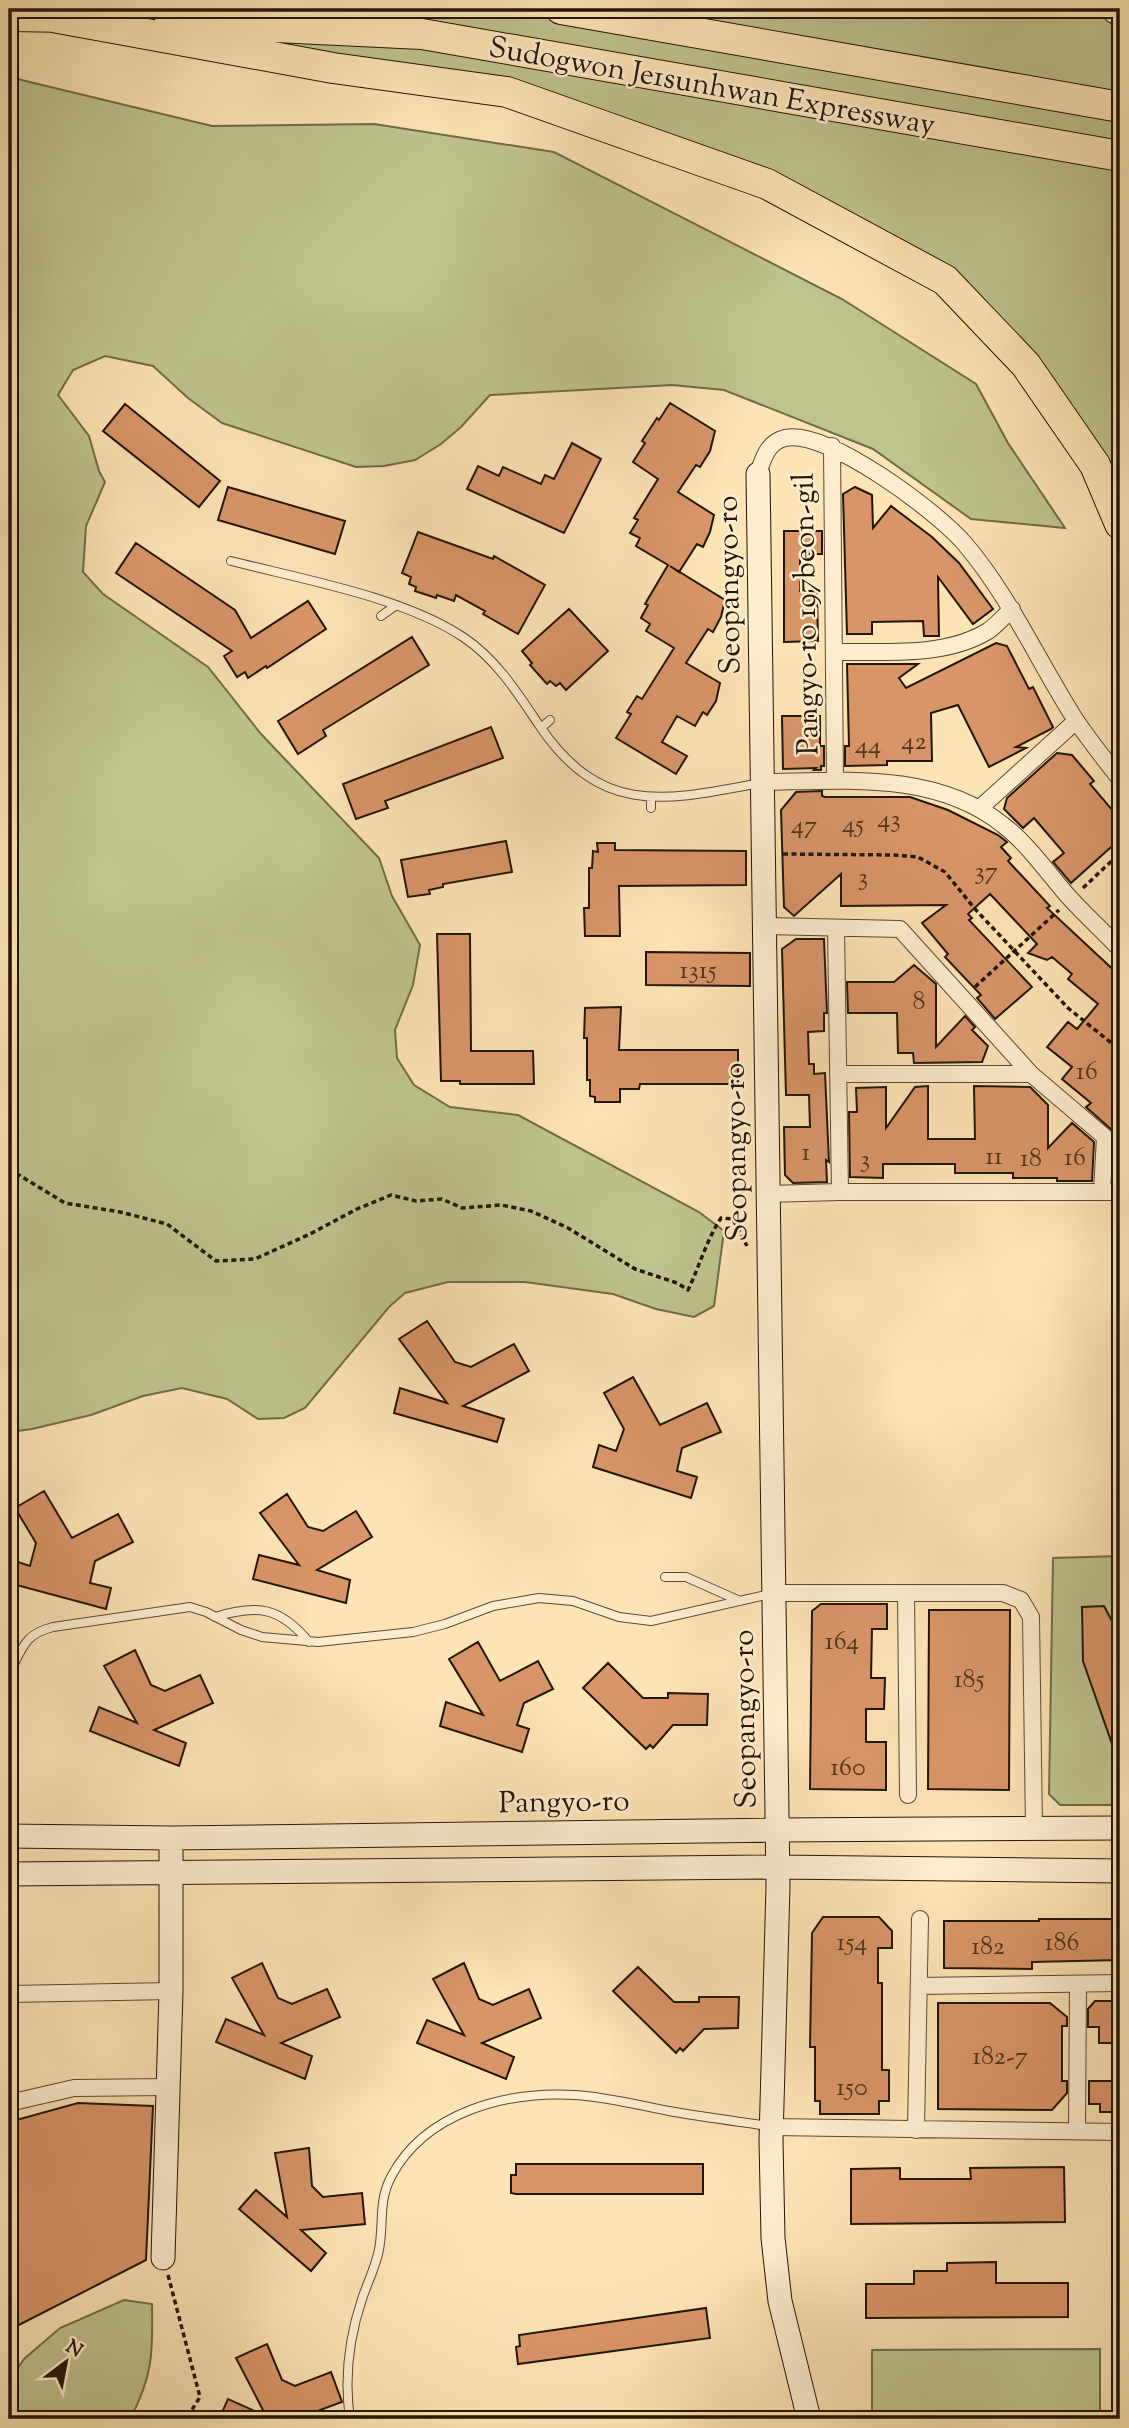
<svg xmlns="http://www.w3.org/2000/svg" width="1129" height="2428" viewBox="0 0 1129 2428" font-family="'Sorts Mill Goudy',serif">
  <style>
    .green { fill: #bfc48e; stroke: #706c4a; stroke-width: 2 }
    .building { fill: #d89568; stroke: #221507; stroke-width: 2 }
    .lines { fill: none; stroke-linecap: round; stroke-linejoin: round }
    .lane-casing { stroke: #594932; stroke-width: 10 }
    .street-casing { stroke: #594932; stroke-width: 18 }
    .secondary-casing { stroke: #221507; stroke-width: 25 }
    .highway-casing { stroke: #221507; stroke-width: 32 }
    .path { stroke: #221507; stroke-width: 3.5; stroke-dasharray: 5 3.5; stroke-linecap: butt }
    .lane { stroke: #feedce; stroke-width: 8 }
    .street { stroke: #feedce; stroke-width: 16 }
    .secondary { stroke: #feedce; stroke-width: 23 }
    .highway { stroke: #fde4b4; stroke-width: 30 }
    .labels { text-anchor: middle; stroke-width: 5; stroke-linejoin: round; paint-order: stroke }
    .number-label { font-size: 26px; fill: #50351f }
    .street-label { font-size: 30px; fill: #221507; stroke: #feedce }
  </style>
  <rect width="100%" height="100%" fill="#fde4b4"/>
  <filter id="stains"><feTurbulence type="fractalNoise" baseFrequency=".00286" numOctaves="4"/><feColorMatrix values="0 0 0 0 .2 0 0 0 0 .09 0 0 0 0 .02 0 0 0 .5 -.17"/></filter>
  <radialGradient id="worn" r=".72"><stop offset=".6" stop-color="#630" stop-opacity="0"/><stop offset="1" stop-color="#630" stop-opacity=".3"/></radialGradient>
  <!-- green -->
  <path class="green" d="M145,9h975v515l-25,-59 -150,-185 -178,-96 -260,-92 -454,-75z
    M9,77l203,49 162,-2 180,28 288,147 134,85 32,59 57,85 -94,-9 -98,-70 -149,-59 -52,-5 -182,10 -29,32 -20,17 -26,16 -31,6 -28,1 -134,-44 -34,-25 -35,-32 -48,-10 -32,14 -15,25 31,41 10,35 6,11 -19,44 -3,46 20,22 105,73 53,67 118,124 13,38 28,49 -7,40 -18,45 2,28 17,27 36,22 68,8 181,97 25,19 -10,75 -20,11 -38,-8 -43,-15 -88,-12h-77l-43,11 -16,14 -84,101 -21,10 -26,1 -31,-20 -45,-11 -39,8 -52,19 -59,14 -23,3z
    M1120,1556v249h-60l-11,-11 4,-236z
    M124,2300l28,4c1,48 1,72 -22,115h-121v-38l15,-22 36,-31z
    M1100,2349v70h-228v-69z"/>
  <!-- building -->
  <path class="building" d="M670,403l45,28 -5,20 -10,16 -4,-2 -18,27 36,23 -4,17 -7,15 -6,-3 -18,28 -9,-6 55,34 -4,17 -8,15 -5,-3 -22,34 34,20 -4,18 -9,14 -4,-3 -8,14 -18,-10 -15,26 25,14 -11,18 -60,-36 15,-24 -4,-2 10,-16 5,3 32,-51 -28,-17 4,-7 -9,-6 7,-13 -3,-1 23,-39 -32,-19 4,-8 -10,-5 8,-13 -4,-2 24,-39 -25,-17 12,-19 -3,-2 15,-23 2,2z
    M125,404l95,77 -21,26 -96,-76z
    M572,443l29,16 -37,74 -97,-44 11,-23 21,10 4,-9 38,17 4,-9 9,4z
    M228,487l117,34 -10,33 -117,-34z
    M855,487l17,8 1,33 18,-22 41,31 27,26 34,46 -20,15 -35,-47 1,59h-15l-1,-15 -51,1v12h-25l-4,-140z
    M784,531h38v23h-22v37h17l1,50 -34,1z
    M418,532l75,27 1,-3 51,29 -27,49 -35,-20 2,-3 -29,-16 -2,6 -17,-6 -1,3 -21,-7 1,-4 -7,-3 2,-7 -9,-4z
    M136,543l99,67 16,28 57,-37 18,28 -59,39 -1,-2 -18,12 -3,-6 -8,5 -13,-21 8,-5 -116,-78z
    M569,609l39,42 -42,39 -6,-7 -4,3 -6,-5 -3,3 -17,-19 2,-2 -10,-12z
    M412,637l17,28 -106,65 3,6 -28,18 -20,-33z
    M996,643l11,3 22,43 4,-2 20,40 -2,2 -35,18 10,1 -37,19 -31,-62 -27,8 1,48h-45v4l-42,1v-20h4l-2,-82h71l-19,14 7,10z
    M782,716h38v30h4v20h-3v4h-7l2,-2 -33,1z
    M491,727l12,31 -118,43 3,7 -32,11 -13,-35z
    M1057,753l15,2 22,26 -4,3 30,35v20l-49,44 -18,-21 11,-9 -30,-35 -11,10 -19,-19 3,-11z
    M822,791v5l3,1h85l38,13 50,25 9,7 -6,5 10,11 -3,3 42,45 -3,2 73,68v201l-6,-5v-40l-28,-25 5,-4 -29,-24 10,-12 -25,-20 21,-25 9,7 21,-25 -30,-25 4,-5 -20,-17 -5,3 -19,-7 9,-9 -47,-50 -22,20 4,4 -3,2 63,67 -37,32 -18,-21 4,-3 -36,-38 3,-3 -26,-31 24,-18 -105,1v-32l-47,42 -10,-9 -3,-97 15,-18z
    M506,841l6,31 -69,12v3l-14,3 1,4 -22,3 -7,-37z
    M597,843h18v7l131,1v34l-127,1 1,50h-35l-1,-28h5v-40h3l1,-17 5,1z
    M437,934h33l1,117h62l1,33h-74v-3h-19z
    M796,939h28l3,74h-3v18l-16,1 1,32h5v10l11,-1 4,89 -3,-2 1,22 -34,1 -8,-8 -1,-48h26l-1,-32h-23l-4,-146z
    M646,952l104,1v33l-104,-1z
    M914,965l22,19v63l29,-31 10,11 -3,3 16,16 -6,16 -68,1 -1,-10h-15l-1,-40h-49l-1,-31h47z
    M621,1007l-2,43h119v34h-98l-1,5h-19v13h-25v-5l-5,-1v-16h-3v-42h-3l1,-30z
    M928,1086v53h47l-1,-53 56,1 18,18v43l24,-25 22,19 -2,39h-35v-3h-44v-5h-58v-9h-72v14l-33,-1 -1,-65h8l-1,-24 30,-1v41l29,-41z
    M427,1321l28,41 16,5 43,-23 15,27 -66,35 41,13 -7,23 -103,-29 6,-25 47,15 -48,-64z
    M633,1377l27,48 47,-22 14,29 -39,16 -5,23 20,6 -6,21 -98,-31 6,-22 17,6 8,-22 -20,-36z
    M44,1491l28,47 46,-24 15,28 -38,19 -5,22 21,5 -5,21 -97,-26 3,-23 18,6 6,-23 -21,-35z
    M287,1494l21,33 15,4 33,-20 16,26 -55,33 33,10 -4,23 -93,-24 6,-24 40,10 -39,-52z
    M821,1604h66v25h-15l-1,49h14l-1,31h-18v33h20v48l-76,-1 2,-178z
    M1104,1606l16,30v125h-2l-35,-100 -1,-54z
    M929,1610h81l-1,180 -81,-1z
    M478,1642l22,39 38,-20 15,28 -29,14 -7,22 12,4 -7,23 -82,-26 6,-24 37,13 -34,-56z
    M135,1650l16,35 14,6 35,-16 13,28 -59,27 32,13 -7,23 -89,-35 9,-24 38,16 -33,-57z
    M608,1663l35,35h25v-5l40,1 -1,31h-34l-20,23 -3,-3 -4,4 -63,-61z
    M823,1917h56l13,14v17h-14v35h4v87h7v31h-10v13h-59v-13h-5v-54h-5l2,-114z
    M1039,1919h81v41l-88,2v7l-88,-1v-47h95z
    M262,1963l16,35 14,6 35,-15 13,28 -59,26 31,13 -7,23 -89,-37 10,-23 38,16 -32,-57z
    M464,1963l15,36 14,6 36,-16 12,29 -59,25 32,14 -8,22 -89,-36 10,-23 37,15 -31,-56z
    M638,1967l36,35h25v-5h40l-1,31 -34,1 -21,22 -3,-3 -4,5 -63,-62z
    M1095,2001h25v42h-21v-16h-11v-18z
    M938,2003h112l17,14v9h-5v55h5v12l-15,17 -114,-1z
    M1089,2081h31v31h-20v-8h-11z
    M78,2103l75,3 -7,154 -137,70v-208z
    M309,2148l3,38 11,11 39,-4 3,31 -64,6 25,23 -15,18 -72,-62 17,-19 31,27 -12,-64z
    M516,2164h187v30h-187l-5,-1v-18h5z
    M1064,2167l1,55 -214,2v-55l49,-1v11h71l-1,-11z
    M996,2262v21h72v34l-202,1v-34h48v-13h33v-8z
    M706,2308l4,30 -192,26 -2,-17 4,-1 -1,-11z
    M267,2344l15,36 13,6 36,-14 11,30 -46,17h-77l9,-20 38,17 -30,-58z"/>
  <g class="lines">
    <defs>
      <path id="lane" d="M231,561c70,18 172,36 232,76 33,22 54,55 76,88 62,92 126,76 221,58
        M381,616l14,-10
        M541,728l9,-8
        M651,797v11
        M665,1577h21l54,24
        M215,1617c43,-13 65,-10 94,25
        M14,1664c10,-21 15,-31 39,-37l137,-20 16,5 35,18 21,7 56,5 95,-10 32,-8 48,-18 46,-8 34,3 46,16 32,4 119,-27
        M350,2419c-6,-41 -1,-81 12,-120 5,-15 12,-29 16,-45 7,-28 -1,-50 13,-77 34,-65 115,-86 184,-82 32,2 63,10 94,16 33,6 66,10 100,15"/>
      <path id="street" d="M832,446l3,335
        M758,474c5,-16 10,-32 27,-36 41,-10 153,74 180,106 45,53 73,117 110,175 14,21 30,41 45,60
        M834,652c49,-1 110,6 154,-21 9,-6 16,-15 24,-22
        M762,782c81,-1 174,-11 241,43 25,19 44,47 65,71 16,18 35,35 52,53
        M980,808l96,-87
        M765,926l135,3 131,145 74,63 -3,55
        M836,928l4,264
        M838,1074h193
        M767,1194l73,-2h280
        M773,1593h230l18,7 10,17 3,212
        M906,1593l2,202
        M919,1986l201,-3
        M9,1994l162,-3
        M9,2103l65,-15 94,-1
        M772,2127l348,5
        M916,2130l4,-211
        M1077,2131l1,-147"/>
      <path id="secondary" d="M758,474l20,1412 -7,254 2,98 7,63 29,118
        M9,1836l162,2 606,-8 343,-2
        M9,1874l768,-7 343,4
        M163,2258l8,-267v-153"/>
      <path id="highway" d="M561,9l559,98
        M1117,9h3
        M9,16l62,1
        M53,17l280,51 174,24 260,92 178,96 81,85 69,100 25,59
        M170,22l252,12 698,122"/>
    </defs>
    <!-- lane casing -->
    <use href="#lane" class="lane-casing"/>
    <!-- street casing -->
    <use href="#street" class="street-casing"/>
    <!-- secondary casing -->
    <use href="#secondary" class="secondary-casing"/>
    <!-- highway casing -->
    <use href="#highway" class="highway-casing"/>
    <!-- path -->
    <path class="path" d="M783,854l111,1 24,2 27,15 30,37 93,99 52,42
      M1083,888l37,-35
      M975,987l84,-77
      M9,1169l56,34 55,9 47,12 49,37 39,-2 55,-25 47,-25 34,-14 25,6 26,-2 20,9 39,-3 30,6 37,17 67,41 42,14 11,7c12,-25 18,-49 33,-72l12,1 14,27
      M168,2275l32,122 -14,22"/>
    <!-- lane -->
    <use href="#lane" class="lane"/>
    <!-- street -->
    <use href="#street" class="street"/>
    <!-- secondary -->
    <use href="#secondary" class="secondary"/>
    <!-- highway -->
    <use href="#highway" class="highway"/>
  </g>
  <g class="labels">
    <!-- number labels -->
    <g class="number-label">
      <text x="914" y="749">42</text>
      <text x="868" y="753">44</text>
      <text x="889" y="827">43</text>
      <text x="853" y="832">45</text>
      <text x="804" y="833">47</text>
      <text x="986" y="879">37</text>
      <text x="863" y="885">3</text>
      <text x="698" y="978">1315</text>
      <text x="919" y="1009">8</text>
      <text x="1087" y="1079">16</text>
      <text x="806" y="1160">1</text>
      <text x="994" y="1164">11</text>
      <text x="1075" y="1165">16</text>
      <text x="1031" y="1166">18</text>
      <text x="865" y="1167">3</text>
      <text x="842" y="1649">164</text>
      <text x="969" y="1687">185</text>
      <text x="848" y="1775">160</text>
      <text x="852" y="1950">154</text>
      <text x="1062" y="1950">186</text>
      <text x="988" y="1954">182</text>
      <text x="1000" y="2064">182-7</text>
      <text x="852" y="2095">150</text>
    </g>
    <!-- street labels -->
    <g class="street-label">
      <text transform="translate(712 85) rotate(10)" y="10">Sudogwon Je1sunhwan Expressway</text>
      <text transform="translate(728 585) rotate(-91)" y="10">Seopangyo-ro</text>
      <text transform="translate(805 614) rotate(-91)" y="10">Pangyo-ro 197beon-gil</text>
      <text transform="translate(735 1152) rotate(-91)" y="10">Seopangyo-ro</text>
      <text transform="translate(744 1719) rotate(-91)" y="10">Seopangyo-ro</text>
      <text transform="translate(564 1801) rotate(-1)" y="10">Pangyo-ro</text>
    </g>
  </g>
  <!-- margin -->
  <rect width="1129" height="2428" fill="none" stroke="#fde4b4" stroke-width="35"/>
  <rect x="10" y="10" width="1108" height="2407" fill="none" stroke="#221507" stroke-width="3.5"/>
  <rect x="18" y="18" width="1094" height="2393" fill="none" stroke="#221507" stroke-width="2"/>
  <!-- north arrow -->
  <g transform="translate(66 2362) rotate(32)" stroke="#feedce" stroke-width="5" paint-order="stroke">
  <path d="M0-5L12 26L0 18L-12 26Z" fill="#221507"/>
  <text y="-10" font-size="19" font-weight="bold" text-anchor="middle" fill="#221507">N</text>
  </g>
  <rect width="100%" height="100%" filter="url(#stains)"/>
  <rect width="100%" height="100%" fill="url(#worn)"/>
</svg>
